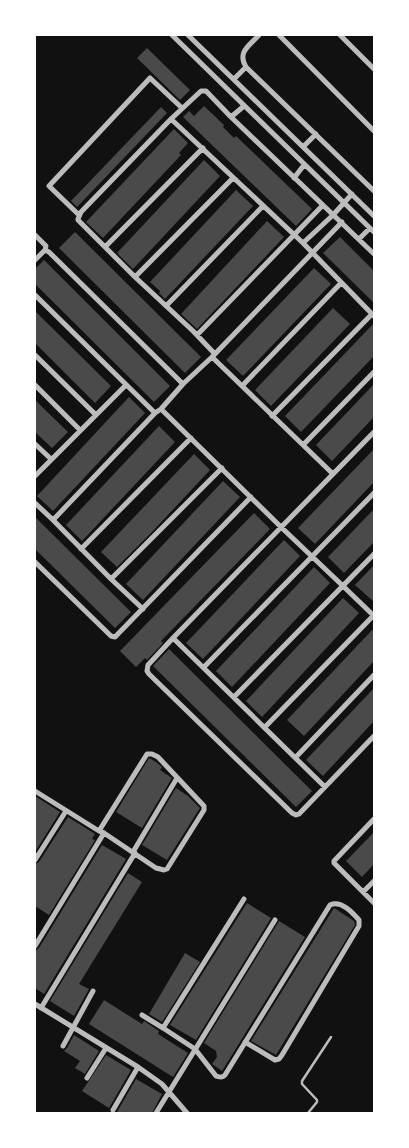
<svg xmlns="http://www.w3.org/2000/svg" width="409" height="1148" viewBox="0 0 409 1148" font-family="'Asap Condensed',sans-serif">
  <style>
    .building { fill: #4a4a4a }
    .lines { fill: none; stroke-linecap: round; stroke-linejoin: round }
    .service { stroke: #bcbcbc; stroke-width: 2.5 }
    .minor { stroke: #bcbcbc; stroke-width: 5 }
  </style>
  <rect width="100%" height="100%" fill="#111"/>
  <!-- building -->
  <path class="building" d="M147,48l43,42 -10,10 -43,-42z
    M204,106l20,19 -1,2 11,11 2,-2 76,73 -16,17 -113,-109 6,-6 5,5z
    M161,107l6,6 -90,94 -6,-6z
    M174,129l14,14 -9,10 2,2 -78,83 -17,-16z
    M204,160l16,16 -87,93 -16,-16z
    M236,190l17,16 -88,93 -6,-6 1,-2 -10,-9z
    M267,221l17,16 -87,92 -16,-15z
    M75,232l126,125 -16,16 -126,-125z
    M340,237l34,34v32l-51,-50z
    M44,260l126,126 -16,16 -119,-118v-15z
    M314,268l17,16 -88,92 -17,-16z
    M333,308l17,16 -79,82 -16,-16z
    M35,311l76,75 -16,17 -60,-60z
    M374,323v33l-73,76 -16,-16z
    M374,384v33l-42,44 -16,-16z
    M129,397l16,16 -92,98 -16,-15z
    M35,400l33,32 -16,16 -17,-16z
    M159,426l16,16 -93,99 -16,-16z
    M374,449v33l-59,62 -17,-16z
    M194,454l16,16 -58,62 -35,35 -16,-15z
    M223,481l17,16 -97,103 -17,-16z
    M374,509v33l-30,31 -16,-16z
    M254,513l16,16 -109,112 2,2 -16,17 -2,-2 -9,9 -16,-16z
    M35,517l96,95 -16,16 -80,-79z
    M284,540l16,16 -97,103 -17,-16z
    M374,565v37l-19,-17z
    M314,567l16,16 -98,104 -16,-16z
    M343,598l16,15 -97,104 -16,-16z
    M374,628v33l-70,75 -17,-16z
    M169,649l143,142 -16,16 -143,-141z
    M374,688v33l-51,55 -17,-16z
    M149,758l7,4 6,5 -2,3 12,8 -30,50 -26,-16z
    M176,788l12,8 12,12 -33,52 -25,-15z
    M35,796l25,16 -25,40z
    M68,817l27,17 -3,5 3,1 -46,75 -14,-9v-42l4,-2z
    M374,832v32l-12,13 -16,-16z
    M102,845l24,14 -82,135 -9,-6v-37l4,-3z
    M128,873l14,9 -63,102 10,5 -15,27 -24,-15z
    M247,903l24,15 -75,122 -26,-15z
    M334,908l20,13 1,4 -79,130 -25,-14z
    M279,921l26,16 -83,134 -10,-7 5,-7 -1,-6 -12,-8z
    M185,953l15,9 -38,60 -13,-8z
    M104,1000l38,24 2,-3 15,10 -1,3 30,19 -15,24 -84,-53z
    M74,1035l25,16 -14,23 -10,-6 5,-7 -16,-10 3,-3z
    M106,1055l25,15 -22,38 -27,-17z
    M136,1079l26,15 -10,19h-34l-1,-1z"/>
  <g class="lines">
    <!-- service -->
    <path class="service" d="M308,1113l9,-11v-2l-15,-16v-3l29,-44"/>
    <!-- minor -->
    <path class="minor" d="M172,35l202,197
      M188,35l186,181
      M259,35c-10,11 -22,17 -13,32l128,124
      M279,35l95,96
      M340,35l34,34
      M234,79l12,-12
      M231,117l13,-11
      M171,119l132,124 71,73
      M303,147l13,-13
      M294,178l10,-13
      M79,215l-30,-29 101,-108 32,30
      M35,235l11,11 -1,4 4,2 134,132
      M359,239l11,-11
      M303,243l30,-28 19,-21
      M105,247l98,-99
      M35,260l10,-10
      M135,277l98,-99
      M35,295l120,118
      M166,306l97,-100
      M197,335l126,-130
      M214,353l-21,-22 -58,-54 -57,-57v-1l3,-7 90,-93 30,-28h5l25,26 143,137
      M35,355l61,60
      M212,357l121,117
      M35,385l45,45
      M242,386l99,-103
      M161,409l121,119 61,58 31,30
      M272,416l100,-102
      M374,432l-201,206 -25,27 -1,6 2,3 143,139 4,2 3,-1 75,-78
      M35,444l16,15
      M303,445l71,-73
      M35,476l91,-91
      M35,503l18,17
      M81,549l110,-111
      M35,562l76,74 4,1 136,-140
      M111,579l111,-111
      M143,609l-32,-30 -58,-59 102,-107 6,-4 22,-25 29,-27 130,-135
      M173,638l152,149
      M204,667l170,-174
      M234,697l140,-143
      M265,727l109,-112
      M296,757l78,-82
      M35,791l64,40 5,2 52,35 8,2 3,-1 37,-59v-4l-46,-49 -6,-3h-5l-48,77
      M374,819l-40,42v2l40,40
      M133,852l44,-74
      M35,860l31,-49
      M363,892l11,-11
      M35,946l69,-113
      M35,1004l103,63 24,17 25,29
      M41,1008l94,-155
      M142,1015l21,13 32,21 21,27c4,1 6,2 9,-1l105,-170c11,-5 22,7 29,15v6l-77,129 -3,4 -4,1 -30,-18
      M163,1028l81,-129
      M63,1046l30,-55
      M87,1078l19,-30
      M113,1110l25,-43
      M156,1113l119,-193"/>
  </g>
  <!-- border -->
  <rect width="409" height="1148" fill="none" stroke="#ffffff" stroke-width="72"/>
</svg>
